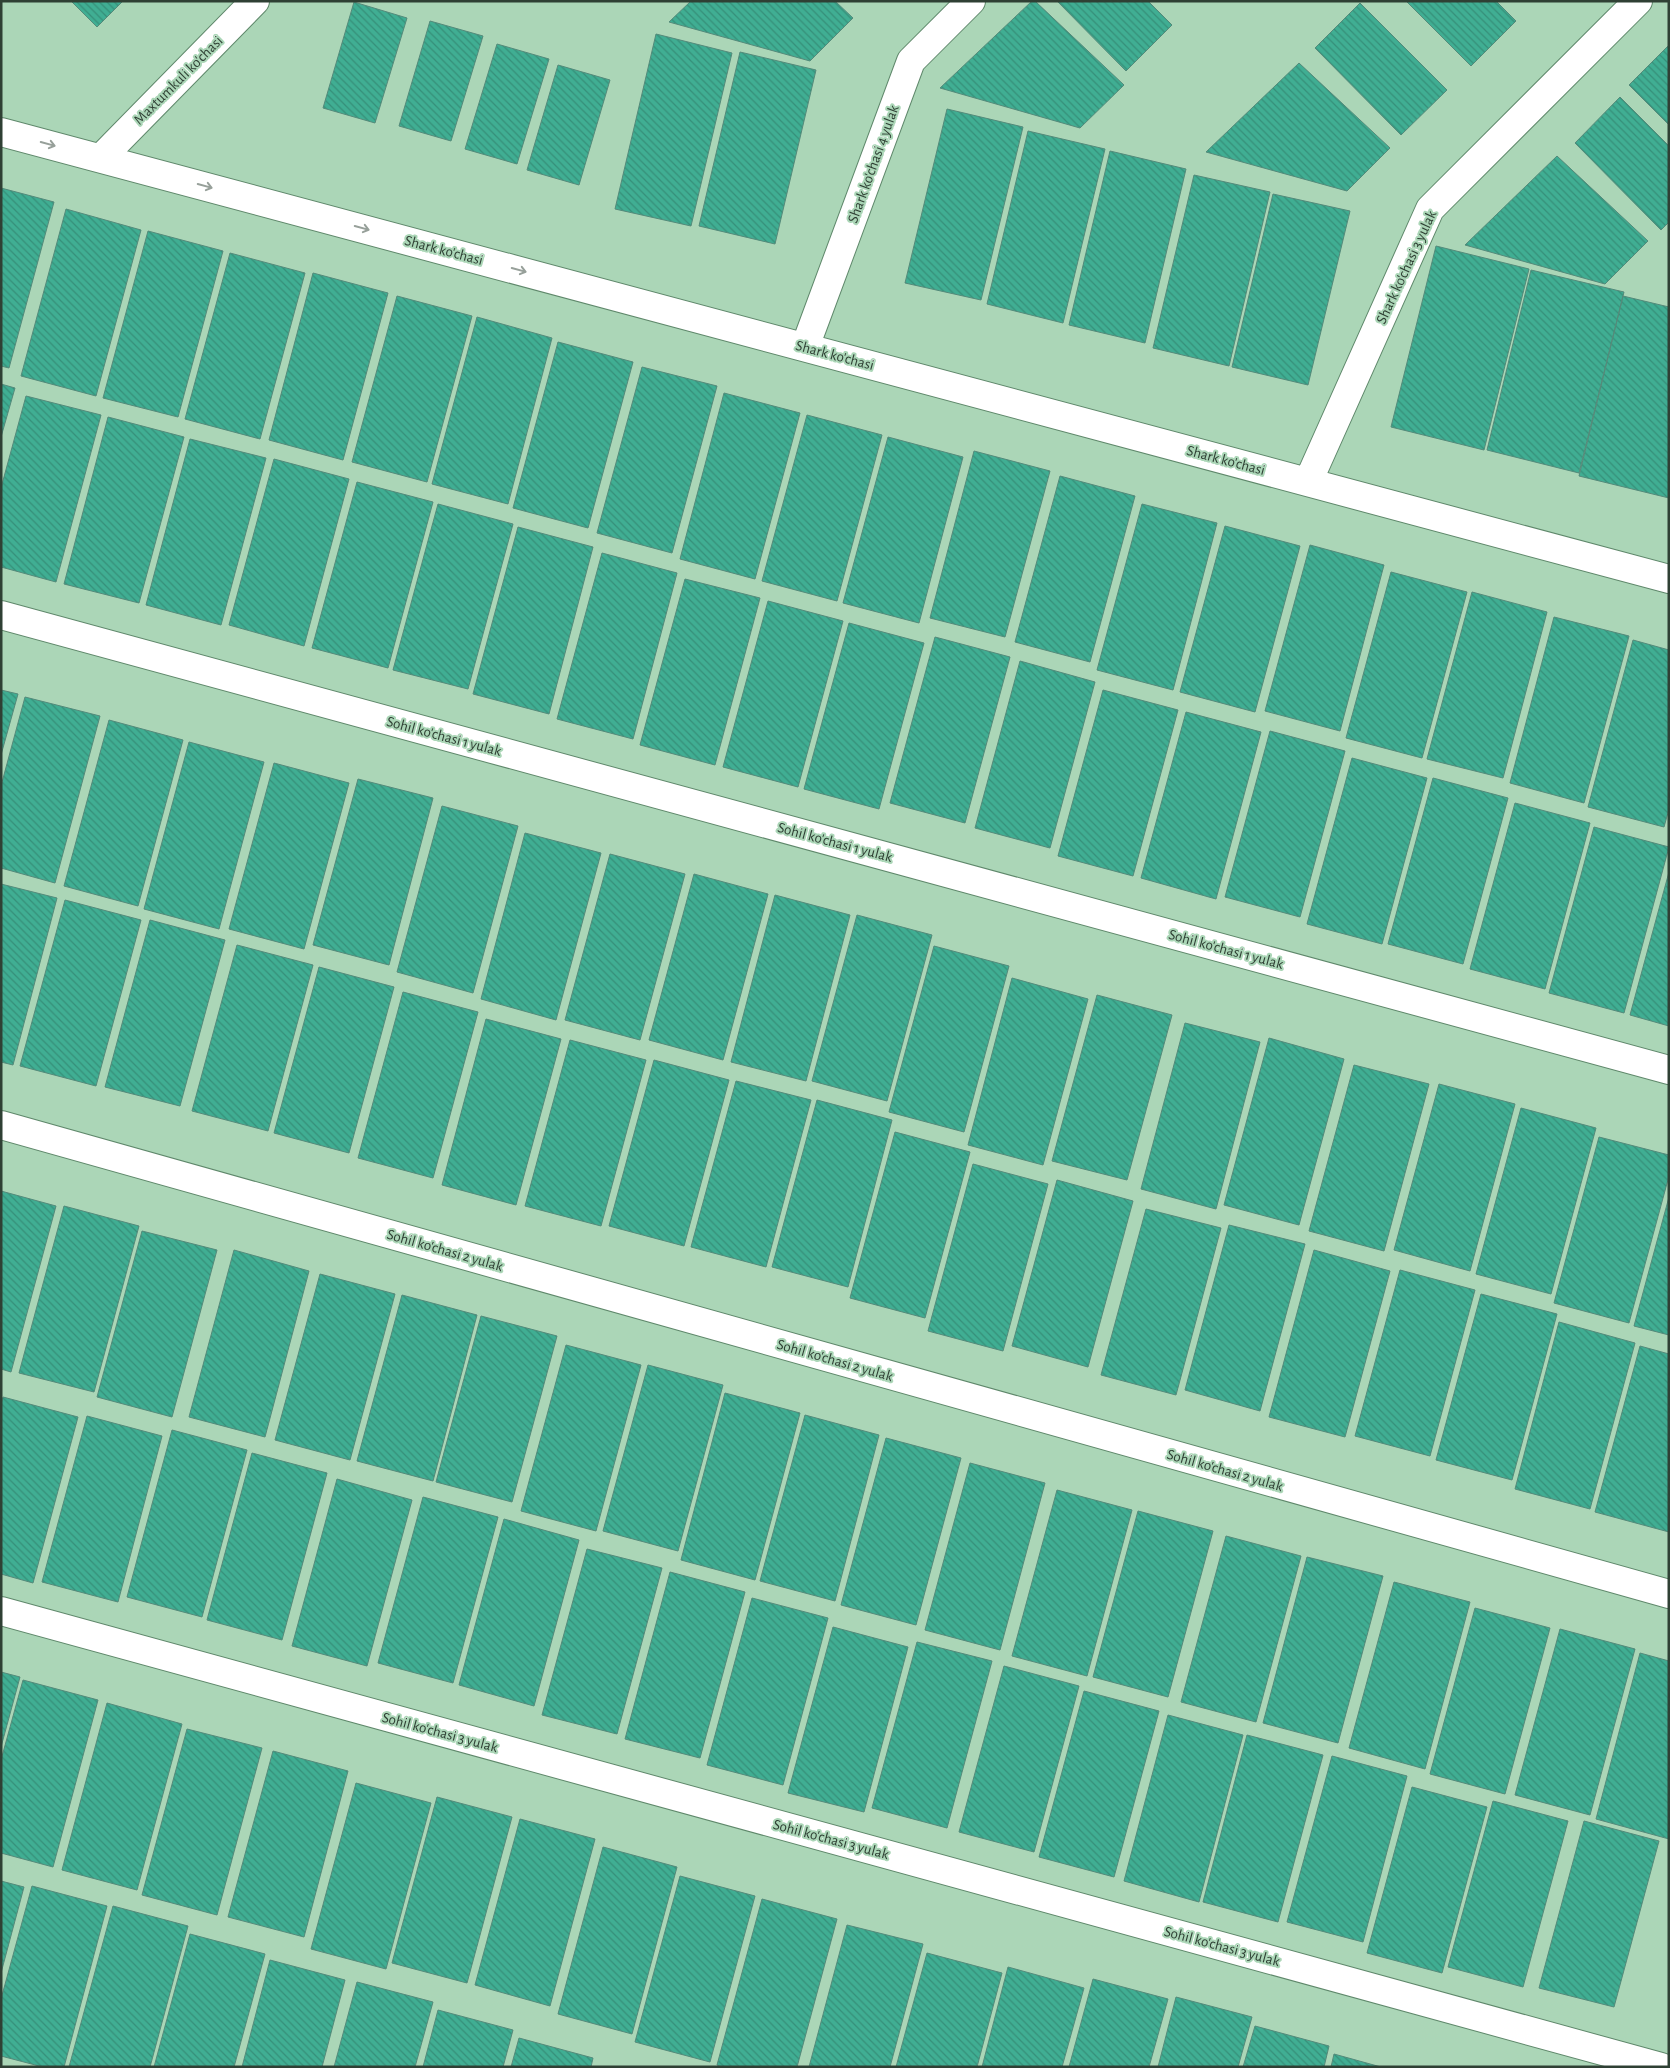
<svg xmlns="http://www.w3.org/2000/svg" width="1670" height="2068" viewBox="0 0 1670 2068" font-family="'Alegreya Sans',sans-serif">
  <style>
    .building { fill: url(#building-back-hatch); stroke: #548a7a }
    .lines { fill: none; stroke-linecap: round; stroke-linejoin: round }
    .minor-casing { stroke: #5f886b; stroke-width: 30 }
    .minor { stroke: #fff; stroke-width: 28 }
    .oneway { stroke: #97a09a }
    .labels { text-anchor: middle; stroke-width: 4; stroke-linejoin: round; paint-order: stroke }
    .street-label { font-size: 15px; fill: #2f4034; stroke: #abd6b7 }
  </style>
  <defs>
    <pattern id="building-back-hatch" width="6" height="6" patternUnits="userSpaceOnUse" patternTransform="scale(1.25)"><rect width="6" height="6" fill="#40ae93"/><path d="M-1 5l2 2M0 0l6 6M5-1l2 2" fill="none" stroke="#368f79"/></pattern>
  </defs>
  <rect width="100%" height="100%" fill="#abd6b7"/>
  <!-- building -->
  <path class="building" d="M71,1h52l-26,26z
    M691,1h144l18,17 -43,43 -141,-39z
    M1032,1h3l89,84 -44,43 -140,-40z
    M1057,1h91l24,24 -46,46z
    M1406,1h90l20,20 -45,45z
    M354,2l53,16 -32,105 -52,-15z
    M1360,3l87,87 -46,45 -86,-87z
    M430,21l53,15 -32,105 -52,-15z
    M656,34l76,19 -41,173 -76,-17z
    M497,44l52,15 -32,105 -52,-15z
    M1669,45v80l-40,-40z
    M740,52l76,18 -41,174 -76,-18z
    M1299,63l91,85 -43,43 -141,-39z
    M558,65l52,15 -31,105 -52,-15z
    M1620,97l49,49v76l-8,8 -86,-87z
    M947,109l76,18 -42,173 -76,-17z
    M1028,131l77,18 -42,174 -76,-19z
    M1110,151l76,18 -41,174 -76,-18z
    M1557,156l91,85 -43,43 -140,-39z
    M1194,175l76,17 -41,174 -76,-18z
    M1,188l53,14 -45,166 -8,-2z
    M1273,194l77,17 -42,174 -76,-18z
    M66,209l75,21 -45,166 -75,-20z
    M148,231l75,20 -45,166 -75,-19z
    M1436,246l93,23 -45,181 -93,-23z
    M230,253l75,20 -45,166 -75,-20z
    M1531,270l93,22 -45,181 -92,-23z
    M313,273l75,20 -45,167 -74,-20z
    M397,296l75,20 -45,166 -75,-20z
    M1623,296l46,11v191l-90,-22z
    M477,317l75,21 -44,166 -76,-20z
    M558,342l75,20 -45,166 -75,-20z
    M642,367l75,19 -45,167 -75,-20z
    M1,384l14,4 -14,49z
    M724,393l76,20 -45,166 -75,-20z
    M26,396l75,19 -45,167 -55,-15v-79z
    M807,415l75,20 -45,166 -75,-20z
    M108,417l76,20 -45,166 -75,-19z
    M888,437l75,20 -44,166 -76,-20z
    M190,439l76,19 -45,167 -75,-20z
    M974,451l76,20 -45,166 -75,-19z
    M274,459l75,20 -45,167 -75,-21z
    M1060,476l75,20 -45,166 -75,-20z
    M357,482l76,20 -45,166 -76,-20z
    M438,504l75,20 -45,165 -75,-19z
    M1142,504l75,19 -44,167 -76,-20z
    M1225,526l75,20 -45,166 -75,-20z
    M518,527l75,20 -44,167 -76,-20z
    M1310,545l74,20 -44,166 -75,-20z
    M602,553l75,20 -44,166 -76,-20z
    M1391,572l76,20 -45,166 -76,-20z
    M685,579l75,19 -45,167 -75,-20z
    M1472,592l75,20 -44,166 -76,-19z
    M768,601l75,20 -45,166 -75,-20z
    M1554,617l75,19 -45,167 -74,-20z
    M849,623l75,20 -45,166 -75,-20z
    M935,637l75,20 -45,166 -75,-20z
    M1633,640l36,10v159l-5,18 -76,-20z
    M1020,661l75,21 -45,166 -75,-20z
    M1,690l17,4 -17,61z
    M1103,690l75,20 -45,166 -75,-20z
    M25,697l75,19 -45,167 -54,-15v-82z
    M1186,712l75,20 -45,167 -75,-21z
    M109,720l74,20 -45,166 -74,-20z
    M1270,731l75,20 -45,166 -75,-20z
    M189,742l75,20 -45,167 -75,-20z
    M1352,758l75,20 -45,166 -75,-20z
    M274,763l75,20 -45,166 -75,-20z
    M1433,778l75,20 -45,166 -75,-20z
    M358,779l75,19 -44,167 -76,-20z
    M1515,803l75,20 -45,166 -75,-20z
    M442,806l76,20 -45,167 -76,-21z
    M1594,827l75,20 -45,166 -75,-20z
    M525,833l76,20 -45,167 -75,-21z
    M610,854l75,20 -45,166 -75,-20z
    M1669,872v154l-39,-11z
    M694,874l74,20 -45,166 -74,-20z
    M1,884l56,14 -44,167 -12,-3z
    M775,895l75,20 -44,166 -75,-19z
    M65,900l76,20 -45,166 -76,-20z
    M857,915l75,20 -45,166 -75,-20z
    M150,920l75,20 -45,166 -75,-19z
    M237,945l76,20 -45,166 -76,-20z
    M934,946l75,20 -45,166 -75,-20z
    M319,967l75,20 -45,166 -75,-20z
    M1012,978l76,21 -45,166 -75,-20z
    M403,992l75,20 -45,166 -75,-20z
    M1097,995l75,20 -45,165 -75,-19z
    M486,1019l75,20 -45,166 -74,-20z
    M1185,1023l75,19 -44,167 -75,-20z
    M1269,1038l75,21 -45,166 -75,-20z
    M570,1040l76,20 -45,166 -76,-20z
    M654,1060l75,20 -45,166 -75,-20z
    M1354,1065l75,19 -45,167 -75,-20z
    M736,1081l75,19 -45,167 -75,-20z
    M1439,1084l76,20 -45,167 -76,-21z
    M817,1100l75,20 -44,167 -76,-20z
    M1521,1108l75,20 -45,166 -75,-20z
    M895,1132l75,20 -45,166 -75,-20z
    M1599,1137l70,18v21l-40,147 -75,-20z
    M973,1164l75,20 -45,167 -75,-20z
    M1057,1180l76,21 -45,166 -76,-21z
    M1,1191l55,15 -45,166 -10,-3z
    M1669,1197v138l-35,-9z
    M64,1206l75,20 -45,166 -75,-19z
    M1146,1209l75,19 -45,167 -75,-20z
    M1229,1225l76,19 -45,167 -75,-21z
    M142,1231l75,19 -45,167 -75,-20z
    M234,1250l75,21 -44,166 -76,-20z
    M1314,1250l76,21 -45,166 -76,-20z
    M1400,1270l75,20 -45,166 -75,-20z
    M320,1274l75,20 -45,166 -75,-20z
    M1481,1294l76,20 -45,166 -76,-20z
    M402,1295l75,20 -44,166 -76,-20z
    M481,1316l76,20 -45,166 -76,-20z
    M1559,1322l76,21 -45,166 -75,-20z
    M566,1345l75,20 -45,166 -75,-20z
    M1640,1346l29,8v178l-74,-20z
    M648,1365l75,20 -45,166 -75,-20z
    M725,1393l75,20 -45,167 -74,-20z
    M3,1397l75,20 -45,166 -32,-9v-170z
    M805,1415l74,20 -44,166 -75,-20z
    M87,1416l75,20 -44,166 -76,-20z
    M172,1430l75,20 -45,167 -75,-20z
    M886,1438l75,20 -45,167 -75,-20z
    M252,1453l75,20 -45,167 -75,-20z
    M970,1463l75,20 -45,167 -75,-20z
    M337,1479l75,21 -45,166 -75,-20z
    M1057,1490l75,20 -45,166 -75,-20z
    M423,1497l75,20 -45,166 -75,-20z
    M1138,1511l75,20 -45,166 -75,-20z
    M504,1519l75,21 -45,166 -75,-21z
    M1226,1536l75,20 -45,166 -75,-20z
    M587,1549l75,19 -45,166 -75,-19z
    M1307,1557l76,19 -45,167 -75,-20z
    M670,1572l75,20 -45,166 -75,-19z
    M1394,1582l76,20 -45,167 -76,-21z
    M752,1598l76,20 -45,167 -76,-20z
    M1475,1608l75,20 -45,166 -75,-20z
    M833,1627l75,20 -44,165 -76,-19z
    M1560,1629l75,20 -45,166 -75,-20z
    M917,1642l75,19 -45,167 -75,-20z
    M1640,1653l29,8v178l-73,-20z
    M1004,1666l75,20 -45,166 -75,-20z
    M1,1672l19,5 -19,70z
    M23,1680l75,20 -45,167 -52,-14v-93z
    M1084,1691l75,20 -45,166 -75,-20z
    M107,1703l75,21 -45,166 -75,-20z
    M1168,1715l75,20 -44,167 -75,-21z
    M187,1729l75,19 -45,167 -75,-20z
    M1247,1735l76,20 -45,167 -75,-20z
    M273,1751l75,20 -44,166 -76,-20z
    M1332,1756l75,20 -44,166 -76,-20z
    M356,1783l75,20 -45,166 -75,-20z
    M1412,1787l75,20 -45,166 -75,-20z
    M437,1797l75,20 -45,166 -75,-20z
    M1493,1801l75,20 -45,166 -75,-20z
    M520,1819l75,20 -45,167 -75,-21z
    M1584,1821l75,20 -45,166 -75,-19z
    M603,1847l74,20 -45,167 -74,-20z
    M680,1876l75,20 -45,166 -75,-20z
    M1,1881l23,6 -23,86z
    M32,1886l75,20 -43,161h-21l-42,-11v-57z
    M762,1899l75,20 -40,148h-75l-5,-2z
    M113,1906l75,20 -38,141h-81z
    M847,1925l76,19 -33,123h-81z
    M190,1934l75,20 -31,113h-80z
    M927,1953l75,20 -25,94h-81z
    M270,1960l75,20 -23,87h-80z
    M1008,1967l76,21 -22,79h-80z
    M1093,1979l75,20 -19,68h-80z
    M357,1982l76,20 -18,65h-81z
    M1176,1997l76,20 -14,50h-80z
    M438,2010l75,20 -10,37h-80z
    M1255,2026l74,20 -5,21h-81z
    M519,2038l74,20 -2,9h-80z
    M1334,2054l47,13h-50z"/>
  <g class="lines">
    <defs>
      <path id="minor" d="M1,132l1668,447
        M101,158l154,-157
        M805,347l106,-286 60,-60
        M1308,482l122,-273 208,-208
        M1,615l1668,455
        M1,1125l1668,469
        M1,1611l1660,456"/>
    </defs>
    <!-- minor casing -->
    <use href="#minor" class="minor-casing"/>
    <!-- minor -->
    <use href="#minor" class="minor"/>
  </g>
  <!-- one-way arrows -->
  <defs><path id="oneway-shaft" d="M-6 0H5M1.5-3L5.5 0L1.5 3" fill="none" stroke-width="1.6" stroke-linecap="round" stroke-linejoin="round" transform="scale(1.25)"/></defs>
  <g class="oneway">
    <use href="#oneway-shaft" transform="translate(48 144) rotate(15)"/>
    <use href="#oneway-shaft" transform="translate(205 186) rotate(15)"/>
    <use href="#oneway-shaft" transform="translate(362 228) rotate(15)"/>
    <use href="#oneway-shaft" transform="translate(519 270) rotate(15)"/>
  </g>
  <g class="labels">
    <!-- street labels -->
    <g class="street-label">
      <text transform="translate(178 80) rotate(-45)" y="5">Mаxtumkuli ko'chasi</text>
      <text transform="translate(873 164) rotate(-70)" y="5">Shark ko'chasi 4 yulak</text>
      <text transform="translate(444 250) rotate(15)" y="5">Shark ko'chasi</text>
      <text transform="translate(1406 267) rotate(-65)" y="5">Shark ko'chasi 3 yulak</text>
      <text transform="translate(835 355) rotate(15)" y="5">Shark ko'chasi</text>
      <text transform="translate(1226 460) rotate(15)" y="5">Shark ko'chasi</text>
      <text transform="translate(444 736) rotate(15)" y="5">Sohil ko'chasi 1 yulak</text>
      <text transform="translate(835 842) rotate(15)" y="5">Sohil ko'chasi 1 yulak</text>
      <text transform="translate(1226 949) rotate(15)" y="5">Sohil ko'chasi 1 yulak</text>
      <text transform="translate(445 1250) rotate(16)" y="5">Sohil ko'chasi 2 yulak</text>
      <text transform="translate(835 1360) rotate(16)" y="5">Sohil ko'chasi 2 yulak</text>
      <text transform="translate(1225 1470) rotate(16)" y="5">Sohil ko'chasi 2 yulak</text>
      <text transform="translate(440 1732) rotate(15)" y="5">Sohil ko'chasi 3 yulak</text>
      <text transform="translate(831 1839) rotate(15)" y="5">Sohil ko'chasi 3 yulak</text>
      <text transform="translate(1222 1946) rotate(15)" y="5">Sohil ko'chasi 3 yulak</text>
    </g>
  </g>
  <!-- border -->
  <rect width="1670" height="2068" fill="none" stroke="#2f4034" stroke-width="5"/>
</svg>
